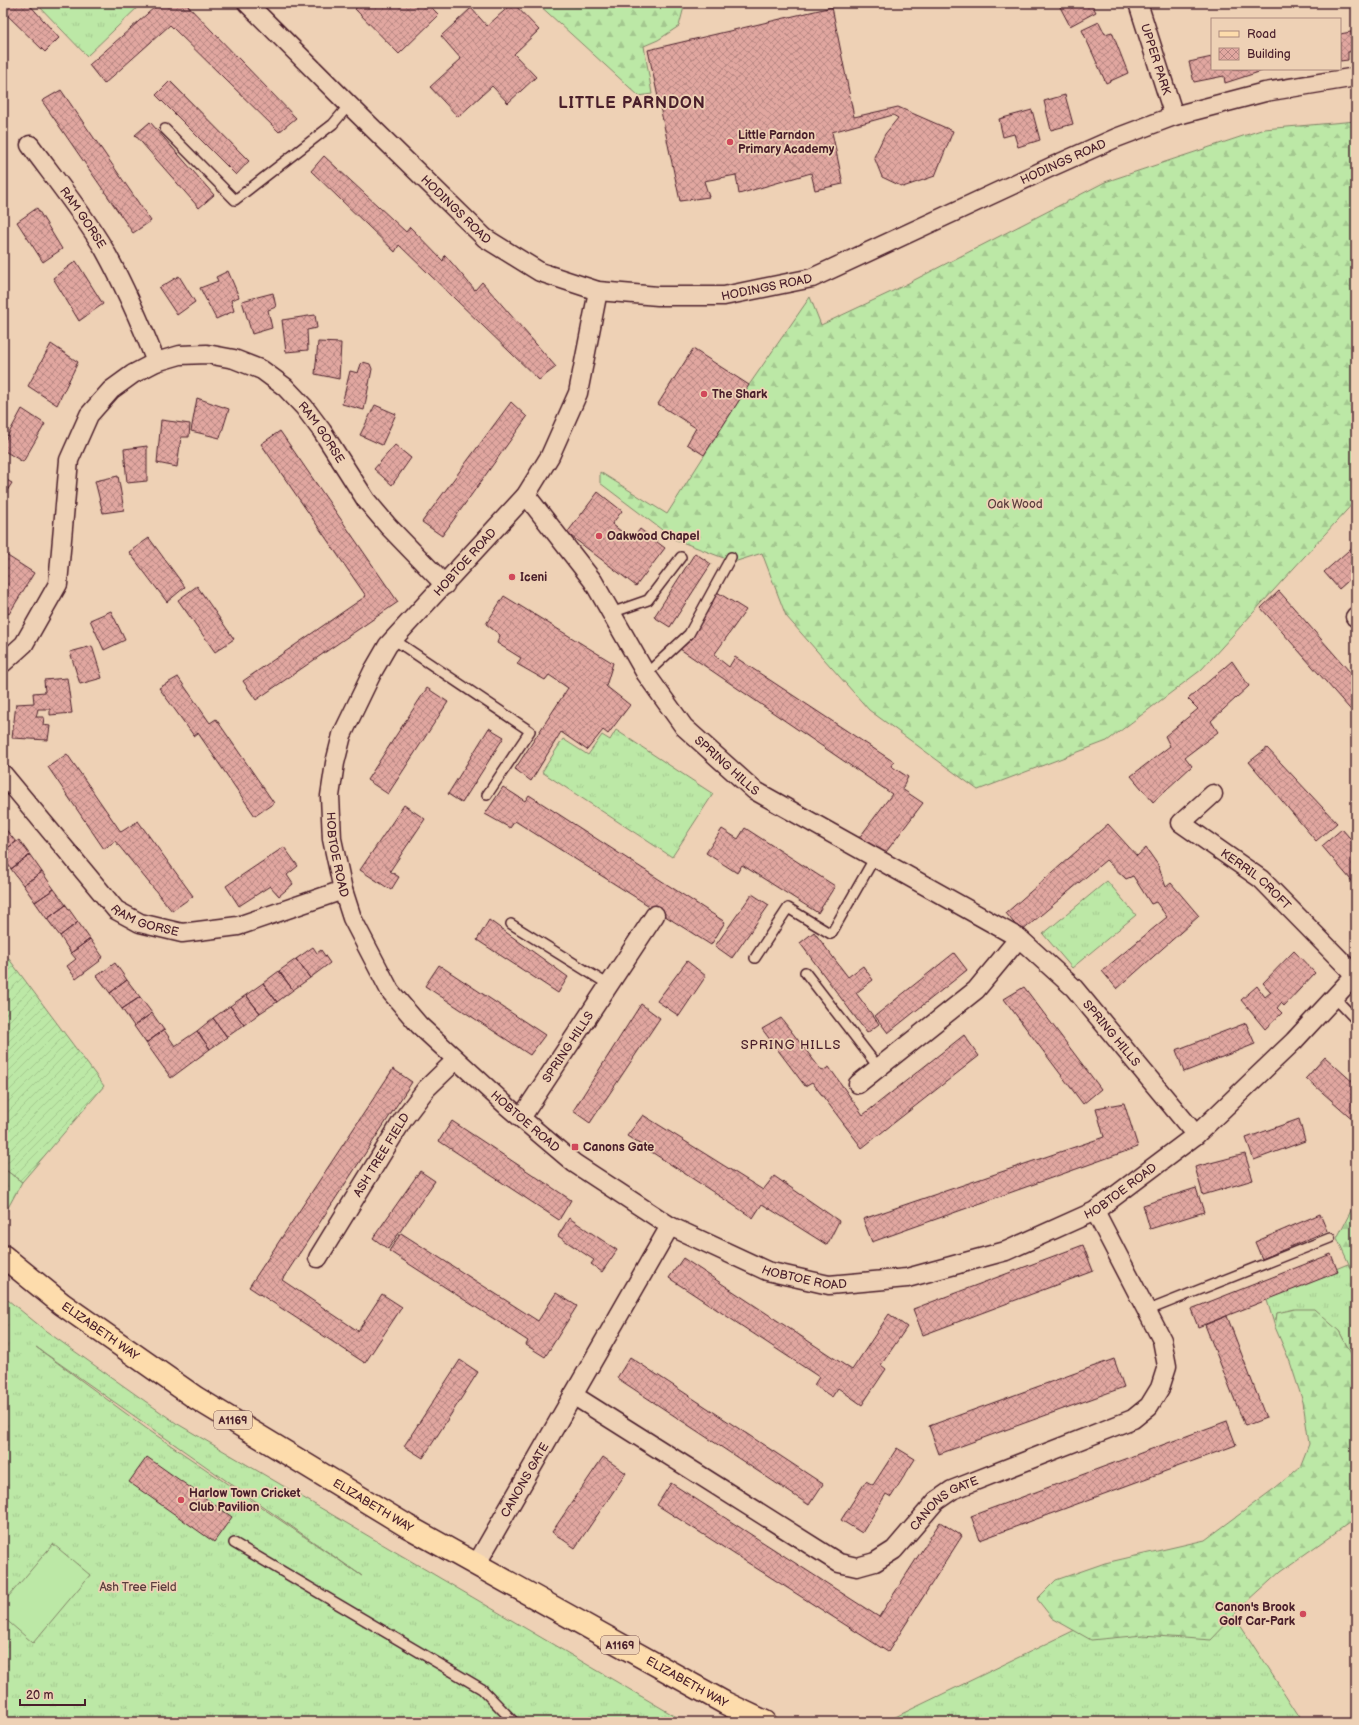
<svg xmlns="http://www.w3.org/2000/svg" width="1359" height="1725" viewBox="0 0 1359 1725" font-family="'Balsamiq Sans',sans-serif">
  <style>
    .grass { fill: url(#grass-tufts); stroke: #838468; fill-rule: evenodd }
    .forest { fill: url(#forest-firs); stroke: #838468 }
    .garden { fill: url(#garden-furrows); stroke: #838468 }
    .pitch { fill: #bce8a6; stroke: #838468 }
    .building { fill: url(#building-cross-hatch); stroke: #4a1f2b }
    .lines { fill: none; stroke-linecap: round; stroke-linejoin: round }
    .service-casing { stroke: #4a1f2b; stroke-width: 12 }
    .minor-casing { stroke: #4a1f2b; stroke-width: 21 }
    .primary-casing { stroke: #4a1f2b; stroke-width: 25 }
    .service { stroke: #eed1b5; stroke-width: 9 }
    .minor { stroke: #eed1b5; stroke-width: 18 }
    .primary { stroke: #fddcac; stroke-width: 22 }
    .poi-dot { fill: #d1495b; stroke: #eed1b5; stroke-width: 1.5 }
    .labels { text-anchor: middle; stroke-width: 3.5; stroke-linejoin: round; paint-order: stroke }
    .shield { fill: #eed1b5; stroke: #7b5454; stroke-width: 1 }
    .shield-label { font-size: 11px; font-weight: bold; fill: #4a1f2b }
    .street-label { font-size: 12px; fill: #4a1f2b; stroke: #eed1b5 }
    .poi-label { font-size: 12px; font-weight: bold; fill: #4a1f2b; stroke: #eed1b5; text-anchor: start }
    .park-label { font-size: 12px; fill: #5b3d3d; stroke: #eed1b5 }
    .neighbourhood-label { font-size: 13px; letter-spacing: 1px; fill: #4a1f2b; stroke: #eed1b5 }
    .district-label { font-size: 16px; font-weight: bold; letter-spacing: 1px; fill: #4a1f2b; stroke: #eed1b5 }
  </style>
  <defs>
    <pattern id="grass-tufts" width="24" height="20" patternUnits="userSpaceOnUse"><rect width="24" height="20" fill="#bce8a6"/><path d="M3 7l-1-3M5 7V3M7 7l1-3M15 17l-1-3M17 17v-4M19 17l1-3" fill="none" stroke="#a3c78f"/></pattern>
    <pattern id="forest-firs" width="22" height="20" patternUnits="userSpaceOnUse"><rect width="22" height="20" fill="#bce8a6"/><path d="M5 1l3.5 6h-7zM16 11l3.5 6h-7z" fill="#a3c78f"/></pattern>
    <pattern id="garden-furrows" width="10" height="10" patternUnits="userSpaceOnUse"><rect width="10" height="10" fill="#bce8a6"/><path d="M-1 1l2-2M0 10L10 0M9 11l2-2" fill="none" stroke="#a3c78f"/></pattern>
    <pattern id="building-cross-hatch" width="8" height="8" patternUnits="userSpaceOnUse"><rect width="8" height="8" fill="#e1a7a0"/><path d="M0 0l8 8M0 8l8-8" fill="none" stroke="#b88783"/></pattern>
  </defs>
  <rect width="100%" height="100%" fill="#eed1b5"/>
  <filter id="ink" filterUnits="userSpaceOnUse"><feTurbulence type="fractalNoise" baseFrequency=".025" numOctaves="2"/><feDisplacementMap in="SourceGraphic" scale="8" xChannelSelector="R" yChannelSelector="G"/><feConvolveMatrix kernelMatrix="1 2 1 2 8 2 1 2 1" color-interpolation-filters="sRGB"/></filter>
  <g filter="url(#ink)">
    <!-- grass -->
    <path class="grass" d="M36,3h106l-55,53z
      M616,730l97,64 -41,63 -130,-85 21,-33 25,16 14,-20 8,5z
      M1107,881l29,34 -64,53 -29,-34z
      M1348,1264l8,15v84l-17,-32 -62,-18 -2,14 -9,-30z
      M3,1296l43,35 130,92 509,299h-682zM36,1347l326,229 -215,-147z
      M1203,1568l100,154h-418z"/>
    <!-- forest -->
    <path class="forest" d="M537,3h148l-6,23 -21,14 -14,6 8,48 -13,2z
      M1356,121v379l-155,170 -94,71 -129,49 -109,-80 -83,-94 -24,-63 -28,9 -60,-23 -74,-56v-11l67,42 82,-129 61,-88 11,28 68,-32 216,-111 159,-53z
      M3,1168l19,14 -18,33 -1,-1z
      M1356,1201v78l-19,-41z
      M1295,1309h19l25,22 17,32v155l-75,53 -33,30 -37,39 -68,-5 -52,5 -39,-22 -15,-19 19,-19 49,-17 100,-23 70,-52 25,-21 9,-23 -6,-42 -13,-40 -15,-35 2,-14z"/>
    <!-- garden -->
    <path class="garden" d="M3,951l101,135 -82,96 -19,-14z"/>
    <!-- pitch -->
    <path class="pitch" d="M53,1544l37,31 -57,68 -30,-26v-14z"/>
    <!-- building -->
    <path class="building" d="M3,3h25l31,35 -14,14 -42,-41z
      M152,3h33l111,115 -17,14 -109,-107 -66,59 -15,-19 66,-58z
      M362,3h65l12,12 -40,39 -44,-45z
      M513,3l26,27 -25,24 22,23 -28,26 -16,-17 -34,31 -28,-30 31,-28 -20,-23 30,-28 16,18z
      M1068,3h23l5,9 -26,14 -10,-19z
      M832,7l22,110 44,-10 55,24 -18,45 -32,11 -21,-10 -8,-20 11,-23 13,-16 -5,-3 -61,17 11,52 -28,6 -4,-17 -72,21 -3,-19 -32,6 5,16 -29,4 -32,-151z
      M1099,22l6,12 7,-2 16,41 -22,10 -24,-53z
      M1356,31v20l-8,1v8l-8,1v-27z
      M1212,57v12h50v2l-37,12 -1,-7 -30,6 -5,-20z
      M170,81l79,80 -13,14 -80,-80z
      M61,90l90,131 -18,12 -91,-132z
      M1065,95l8,29 -22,6 -7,-29z
      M1032,110l8,30 -22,7 -4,-13 -11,3 -4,-18z
      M150,122l64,73 -15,13 -64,-73z
      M324,156l82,76 4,-5 33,34 2,-6 30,35 7,-8 74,85 -17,13 -140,-135 -4,7 -84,-81z
      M37,208l25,41 -19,13 -26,-40z
      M76,261l27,43 -24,17 -26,-43z
      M228,271l11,26 -8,3 3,11 -18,8 -16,-31 18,-7 -2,-4z
      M179,276l16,26 -18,13 -18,-27z
      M273,293l3,14 -8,3 4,18 -20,6 -10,-33z
      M315,315l2,13 -10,2 1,20 -22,2 -4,-32z
      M318,342l23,1 -2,36 -24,-5z
      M51,344l27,18 -21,43 -29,-19z
      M693,349l56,36 -45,70 -17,-11 9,-16 -38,-24z
      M363,362l7,2 2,5 -8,41 -22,-6 8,-33 8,2 3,-9z
      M197,398l32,11 -9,29 -29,-7z
      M511,402l16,15 -85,119 -20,-14z
      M375,405l21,9 -14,31 -22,-10z
      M22,409l23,15 -22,38 -20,-12v-6z
      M161,420l29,4 -1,13h-8l-4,30 -20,-4z
      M280,431l118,171 -142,98 -13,-19 123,-85 -105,-152z
      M395,445l16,13 -19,27 -18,-16z
      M147,446v35l-20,2 -3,-34z
      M118,476l6,34 -21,3 -8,-32z
      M3,478l9,5 -9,14z
      M598,492l24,19 -10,13 20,16 8,-11 25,19 -29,38 -69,-53z
      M149,538l36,49 -18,15 -38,-50z
      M1356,544v30l-17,15 -15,-17z
      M3,553l31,20 -25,41 -6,-4v-34l3,-4 -3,-1z
      M695,553l16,11 -41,63 -16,-10z
      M197,586l37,53 -19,13 -37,-52z
      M1279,591l77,88v37l-95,-108z
      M717,592l29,18 -32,45 15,12 6,-10 159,105 -3,4 17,11 -6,12 21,14 -40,53 -24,-18 33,-44 -212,-145z
      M504,596l109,67 -7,23 24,19 -22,29 -5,-4 -16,20 -26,-18 -30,49 -16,-12 53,-81 -19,-13 -4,5 -28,-16 4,-6 -24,-15 3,-8 -14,-11z
      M111,611l14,29 -21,10 -14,-30z
      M92,646l10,32 -22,6 -10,-32z
      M1232,661l17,25 -38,35 7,11 -33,25 7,9 -39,36 -22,-26 39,-30 -5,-10 33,-27 -10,-10z
      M178,677l32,46 6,-4 58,84 -19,13 -57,-83 -4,3 -35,-48z
      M67,678l5,35 -22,2v-6h-12l-2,8h8l-1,8 7,1 -2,14 -36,-2 4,-34 18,-1 -1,-10 12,-1 -1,-12z
      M427,688l21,14 -60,92 -21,-14z
      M489,728l15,9 -42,66 -14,-9z
      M1267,748l70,75 -21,18 -67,-79z
      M67,754l54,78 17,-11 55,75 -21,15 -57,-70 -11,8 -56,-82z
      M503,787l22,14 4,-6 196,127 -14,23 -196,-124 -5,7 -25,-14z
      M404,805l21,14 -35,52 9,6 -8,13 -31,-20z
      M1108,824l29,32 9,-8 12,17 8,22 5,-4 28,33 -82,73 -15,-18 65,-54 -11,-15 -5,2 -18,-28 -7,3 -20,-19 -85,72 -15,-19z
      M3,826l13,16 -13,9z
      M745,828l90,58 -17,27 -76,-48 -5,8 -31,-20 16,-24 16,10z
      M1342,829l14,16v41l-34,-40z
      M19,840l11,15 -19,14 -8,-12v-6z
      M284,847l14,19 -11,9 6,9 -14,12 -9,-10 -31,20 -13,-20z
      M30,855l12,17 -19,13 -12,-16z
      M42,872l12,17 -19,13 -12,-17z
      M54,889l12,16 -19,14 -12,-17z
      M752,894l17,11 -37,53 -17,-12z
      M66,905l12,17 -18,14 -13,-17z
      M489,920l79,57 -10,16 -81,-53z
      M78,922l12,17 -19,14 -11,-17z
      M814,932l34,45 15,-11 10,14 -17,13 23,31 -12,9 -67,-90z
      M90,939l13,18 -4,3 1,1 -24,18 -9,-13 9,-7 -5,-6z
      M313,947l4,6 4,-3 9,13 -20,15 -14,-19z
      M1294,951l21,22 -31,33 -3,-3 -4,5 5,5 -17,16 -24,-29 16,-14 8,11 6,-5 -8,-9z
      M954,953l13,17 -79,63 -13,-17z
      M296,959l14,19 -17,12 -14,-19z
      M687,961l19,15 -27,40 -22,-15z
      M115,963l12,17 -17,13 -13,-17z
      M439,965l106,70 -15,20 -105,-69z
      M279,971l14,19 -16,12 -14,-19z
      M127,980l13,17 -18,12 -12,-16z
      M263,983l14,19 -17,11 -14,-18z
      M1024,987l77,102 -18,15 -79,-105z
      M246,995l14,18 -16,12 -14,-19z
      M140,997l12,16 -18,13 -12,-17z
      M641,1004l19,14 -70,105 -17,-12z
      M230,1006l14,19 -17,12 -14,-19z
      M152,1013l12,17 -18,13 -12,-17z
      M213,1018l14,19 -17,12 -13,-18z
      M781,1018l41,53 7,-4 34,48 101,-80 15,21 -117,92 -50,-66 -7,4 -43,-57z
      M1246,1023l9,21 -71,28 -8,-22z
      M164,1030l11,16 22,-15 13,18 -39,29 -25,-35z
      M1325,1057l31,28v37l-50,-44z
      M393,1069l19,13 -130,198 76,51 24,-37 20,13 -37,56 -116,-76z
      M1124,1103l14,44 -266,95 -9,-23 241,-82 -8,-29z
      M643,1115l120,75 11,-14 65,45 -12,24 -65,-41 -9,14 -126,-82z
      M1299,1119l6,22 -51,19 -8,-22z
      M452,1121l119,79 -12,20 -120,-79z
      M1245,1154l8,26 -50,15 -8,-28z
      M420,1171l15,10 -47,68 -15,-11z
      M1196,1188l8,24 -54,17 -7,-24z
      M1320,1214l7,17 -65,28 -7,-17z
      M569,1218l48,32 -15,22 -11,-8 3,-4 -36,-24z
      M401,1233l137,88 18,-28 21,13 -32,51 -19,-12 2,-4 -139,-90z
      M1083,1245l10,26 -170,64 -10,-26z
      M1331,1254l7,18 -140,55 -7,-18z
      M683,1258l169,112 37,-56 18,13 -26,38 5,4 -24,36 -24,-17 -6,9 -18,-12 5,-8 -150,-99z
      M1227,1316l39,102 -21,8 -40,-101z
      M630,1357l193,127 -14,21 -192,-127z
      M1114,1359l10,28 -185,67 -10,-28z
      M460,1360l18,12 -55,86 -19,-12z
      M1227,1421l9,24 -256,95 -9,-24z
      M897,1448l18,11 -24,38 -5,-3 -24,39 -21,-13 25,-39 7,4z
      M147,1457l85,60 -18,25 -85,-60z
      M603,1457l23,16 -51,75 -23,-16z
      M671,1483l208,134 61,-95 22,14 -74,116 -231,-147z"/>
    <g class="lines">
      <defs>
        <path id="service" d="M165,129l70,71 98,-76 16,-19
          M611,613l37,-13 33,-43
          M393,639l137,92 -43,64
          M646,674l43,-40 42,-77
          M511,924l98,61
          M755,958l33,-50 43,26 44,-77
          M805,972l74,96
          M1334,997l22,23
          M1146,1311l184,-73
          M234,1543l248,146 32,33"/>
        <g id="minor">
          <path id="s1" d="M247,3l102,102 136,133 55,34 58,19 60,5h66l88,-18 239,-111 65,-29 58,-22 91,-24 91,-15"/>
          <path id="s2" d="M1138,3l36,113"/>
          <path id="s3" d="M30,145c25,34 52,67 74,104 20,36 37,75 52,113"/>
          <path id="s4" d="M598,291l-20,102 -28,63 -24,39 -138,150 -15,26 -31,64 -7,28 -5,33 2,43 11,51 9,28 38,73 29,34 89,82 66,56 96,63 97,45 62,14 78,-7 99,-27 89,-40 101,-76 98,-94 62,-67"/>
          <path id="s5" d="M526,495l67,86 53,93 38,53 70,63 265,148 55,50 122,147"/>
          <path d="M1355,617l1,-1"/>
          <path id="s6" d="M3,663l21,-19 34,-60 11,-124 20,-45 22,-25 22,-16 23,-12 24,-7 27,-1 27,5 28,11 23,17 19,20 18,24 44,69 22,26 57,59"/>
          <path id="s7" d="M3,774l113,136 24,13 42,10 56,-7 105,-36"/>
          <path id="s8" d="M1213,794l-32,29 80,56 94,96"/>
          <path d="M858,1084l118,-94 43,-52"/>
          <path id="s9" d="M521,1118l134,-203"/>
          <path id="s10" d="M318,1258l86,-140 22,-29 30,-29"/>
          <path id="s11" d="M573,1395l266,168 18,4 18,-5 19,-12 42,-49 16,-11 181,-71 16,-13 11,-18 7,-22 -5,-26 -67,-129"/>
          <path id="s12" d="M476,1565l194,-339"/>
        </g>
        <g id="primary">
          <path id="s13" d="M3,1256l59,48 134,94 211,128 318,177 40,19"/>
        </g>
      </defs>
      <!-- service casing -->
      <use href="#service" class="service-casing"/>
      <!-- minor casing -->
      <use href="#minor" class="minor-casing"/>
      <!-- primary casing -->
      <use href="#primary" class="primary-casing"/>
      <!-- service -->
      <use href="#service" class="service"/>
      <!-- minor -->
      <use href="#minor" class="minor"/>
      <!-- primary -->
      <use href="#primary" class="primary"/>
    </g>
  </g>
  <!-- markers -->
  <g class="poi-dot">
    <circle cx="730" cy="142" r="4"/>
    <circle cx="704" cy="394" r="4"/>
    <circle cx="599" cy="536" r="4"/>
    <circle cx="512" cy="577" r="4"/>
    <rect x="571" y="1143" width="8" height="8" rx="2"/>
    <circle cx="181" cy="1500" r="4"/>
    <circle cx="1303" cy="1614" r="4"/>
  </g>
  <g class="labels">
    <!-- shield labels -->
    <g class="shield">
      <rect x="214" y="1411" width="38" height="18" rx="3"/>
      <rect x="601" y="1636" width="38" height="18" rx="3"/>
    </g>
    <g class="shield-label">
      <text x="233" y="1424">A1169</text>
      <text x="620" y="1649">A1169</text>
    </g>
    <!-- street labels -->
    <g class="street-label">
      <text dy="4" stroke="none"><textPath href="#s2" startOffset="59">UPPER PARK</textPath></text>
      <text dy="4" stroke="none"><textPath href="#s1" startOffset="953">HODINGS ROAD</textPath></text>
      <text dy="4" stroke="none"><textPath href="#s1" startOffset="294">HODINGS ROAD</textPath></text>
      <text dy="4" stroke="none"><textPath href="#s3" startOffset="90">RAM GORSE</textPath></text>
      <text dy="4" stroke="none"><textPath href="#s1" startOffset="630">HODINGS ROAD</textPath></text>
      <text dy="4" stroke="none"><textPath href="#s6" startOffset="554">RAM GORSE</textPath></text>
      <text transform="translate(465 562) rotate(-48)" y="4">HOBTOE ROAD</text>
      <text dy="4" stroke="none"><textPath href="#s5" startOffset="339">SPRING HILLS</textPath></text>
      <text dy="4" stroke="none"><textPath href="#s4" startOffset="645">HOBTOE ROAD</textPath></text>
      <text dy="4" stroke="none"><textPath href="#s8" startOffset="137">KERRIL CROFT</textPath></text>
      <text dy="4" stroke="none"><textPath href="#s7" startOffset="208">RAM GORSE</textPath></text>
      <text dy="4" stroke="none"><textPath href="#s5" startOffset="812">SPRING HILLS</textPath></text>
      <text dy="4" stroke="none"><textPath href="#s9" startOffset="85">SPRING HILLS</textPath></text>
      <text dy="4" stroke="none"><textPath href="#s4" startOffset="981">HOBTOE ROAD</textPath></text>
      <text dy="4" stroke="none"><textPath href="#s10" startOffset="121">ASH TREE FIELD</textPath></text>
      <text dy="4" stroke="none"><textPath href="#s4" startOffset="1641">HOBTOE ROAD</textPath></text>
      <text dy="4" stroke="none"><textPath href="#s4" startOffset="1305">HOBTOE ROAD</textPath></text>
      <text dy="4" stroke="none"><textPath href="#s13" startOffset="123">ELIZABETH WAY</textPath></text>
      <text dy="4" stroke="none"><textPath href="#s12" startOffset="98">CANONS GATE</textPath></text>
      <text dy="4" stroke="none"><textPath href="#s11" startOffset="444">CANONS GATE</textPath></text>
      <text dy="4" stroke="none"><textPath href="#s13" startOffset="447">ELIZABETH WAY</textPath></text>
      <text dy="4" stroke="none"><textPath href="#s13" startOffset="807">ELIZABETH WAY</textPath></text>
    </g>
    <!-- poi labels -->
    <g class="poi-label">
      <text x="738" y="139">Little Parndon<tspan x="738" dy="14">Primary Academy</tspan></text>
      <text x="712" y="398">The Shark</text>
      <text x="607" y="540">Oakwood Chapel</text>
      <text x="520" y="581">Iceni</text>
      <text x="583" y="1151">Canons Gate</text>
      <text x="189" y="1497">Harlow Town Cricket<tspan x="189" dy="14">Club Pavilion</tspan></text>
      <text x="1295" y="1611" text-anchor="end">Canon's Brook<tspan x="1295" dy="14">Golf Car-Park</tspan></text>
    </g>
    <!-- park labels -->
    <g class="park-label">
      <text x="1015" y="508">Oak Wood</text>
      <text x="138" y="1591">Ash Tree Field</text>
    </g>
    <!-- neighbourhood labels -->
    <g class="neighbourhood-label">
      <text x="791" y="1049">SPRING HILLS</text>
    </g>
    <!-- district labels -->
    <g class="district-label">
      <text x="632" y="108">LITTLE PARNDON</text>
    </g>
  </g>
  <!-- margin -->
  <rect width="1359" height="1725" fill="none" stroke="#eed1b5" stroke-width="16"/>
  <rect x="8" y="8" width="1343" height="1709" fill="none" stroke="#4a1f2b" stroke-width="1.5" filter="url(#ink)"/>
  <!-- legend -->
  <rect x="1211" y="18" width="130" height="52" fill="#eed1b5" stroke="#ac8a7e"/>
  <rect x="1219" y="31" width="20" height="6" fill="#fddcac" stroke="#ac8a7e"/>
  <text x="1247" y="38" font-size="12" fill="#4a1f2b">Road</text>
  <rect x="1219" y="48" width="20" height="12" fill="url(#building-cross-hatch)" stroke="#ac8a7e"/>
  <text x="1247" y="58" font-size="12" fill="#4a1f2b">Building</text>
  <!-- scale -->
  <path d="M20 1699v6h65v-6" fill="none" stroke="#4a1f2b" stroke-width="2"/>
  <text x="26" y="1699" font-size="12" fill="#4a1f2b" stroke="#eed1b5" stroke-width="3" paint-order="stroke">20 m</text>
</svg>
